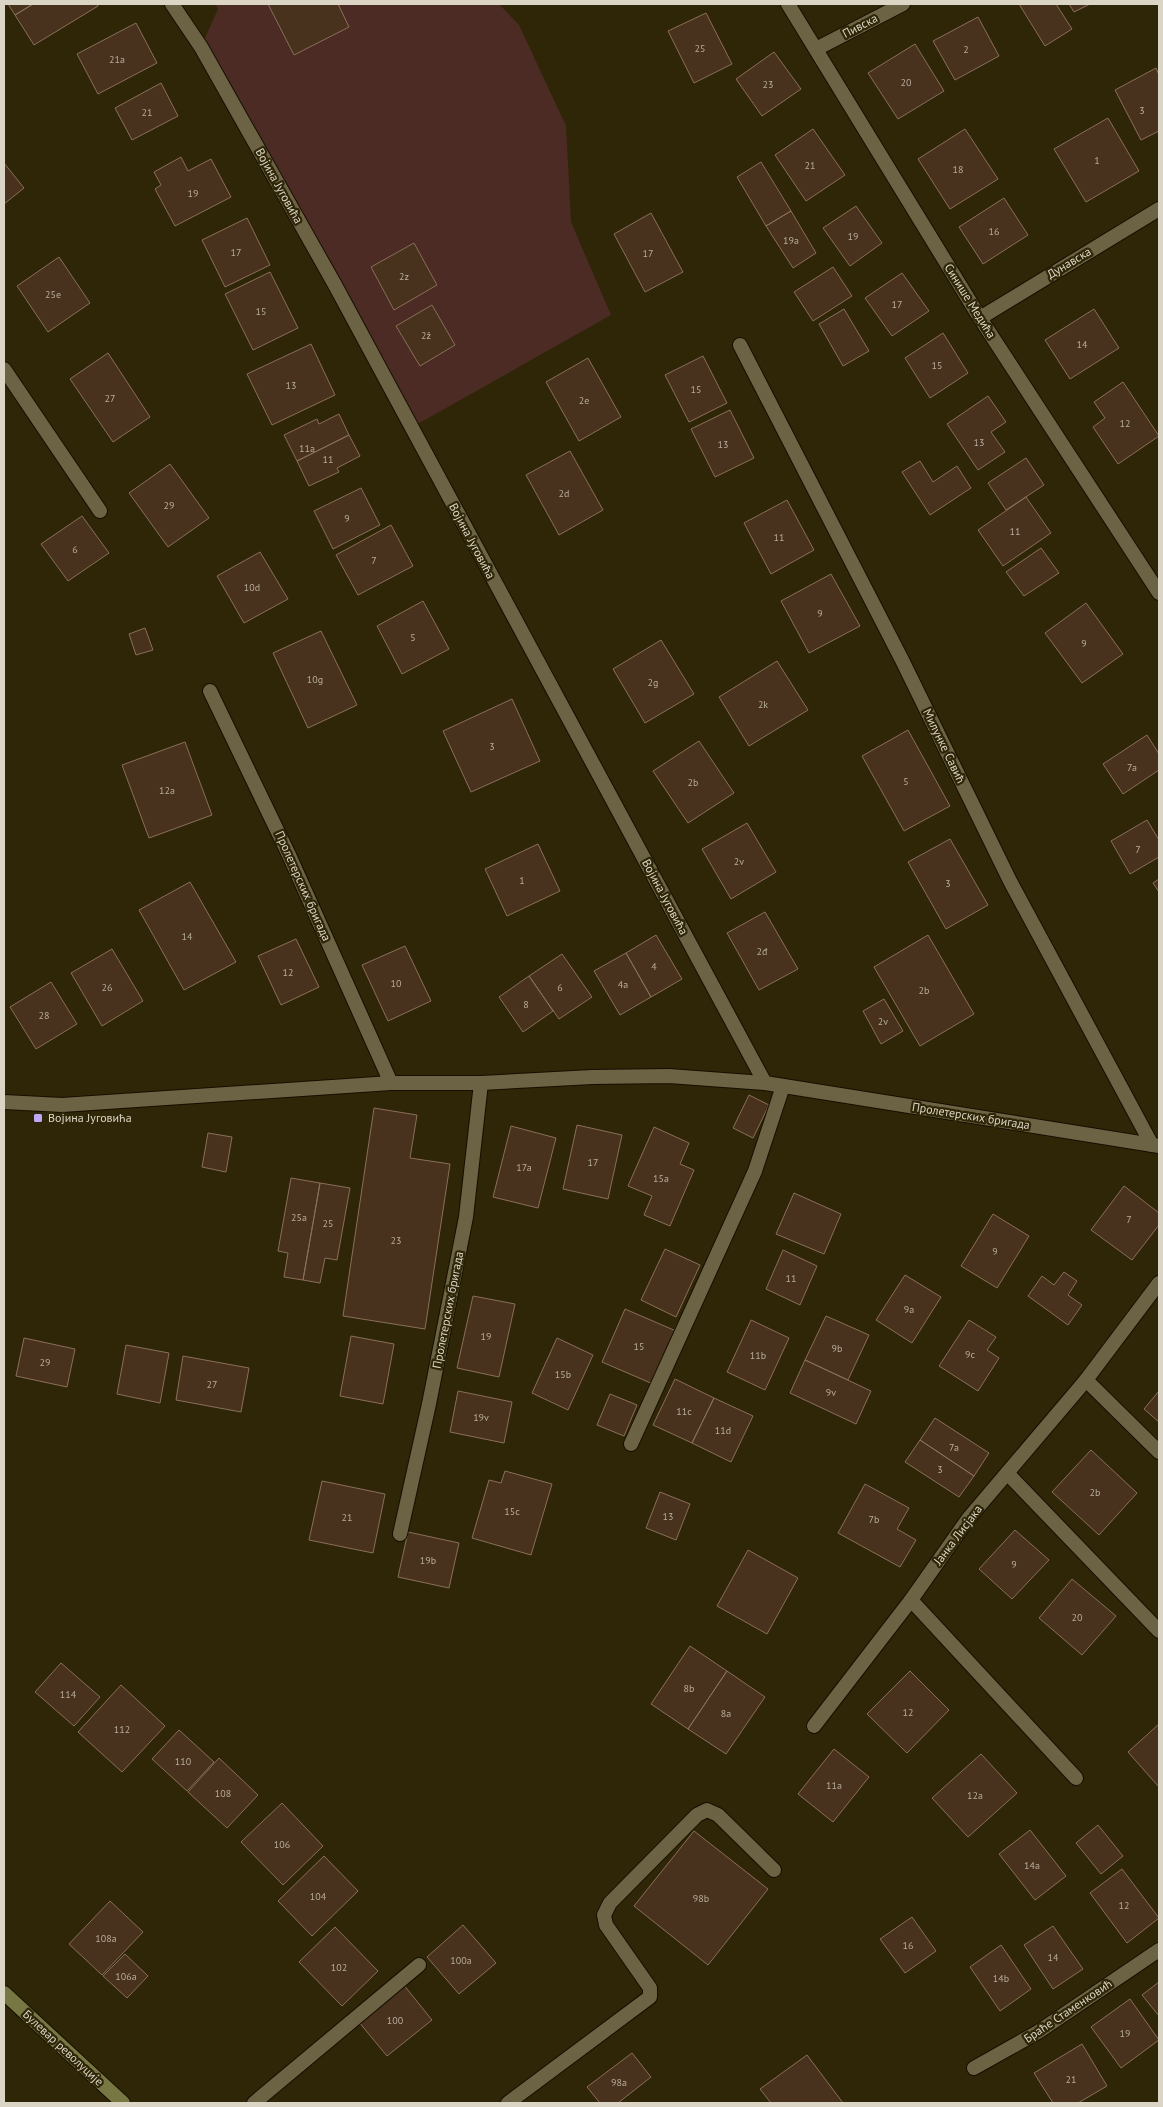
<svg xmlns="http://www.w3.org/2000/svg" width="1163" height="2107" viewBox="0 0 1163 2107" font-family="'PT Sans',sans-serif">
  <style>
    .green { fill: #4c2b25 }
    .building { fill: #48311d; stroke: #8a6f5a }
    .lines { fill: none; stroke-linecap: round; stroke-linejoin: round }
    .service-casing { stroke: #160f00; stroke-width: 16 }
    .minor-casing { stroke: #160f00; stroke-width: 16 }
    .tertiary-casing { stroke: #160f00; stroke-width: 16 }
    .secondary-casing { stroke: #160f00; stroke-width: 16 }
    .service { stroke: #6c6244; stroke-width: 14 }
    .minor { stroke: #6c6244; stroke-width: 14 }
    .tertiary { stroke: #6c6244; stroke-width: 14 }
    .secondary { stroke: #767743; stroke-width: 14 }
    .poi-dot { fill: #bfa9f4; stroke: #2f2608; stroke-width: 2 }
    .labels { text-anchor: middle; stroke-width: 4.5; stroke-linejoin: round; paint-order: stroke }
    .number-label { font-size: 10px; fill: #b6ac9b }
    .street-label { font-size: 12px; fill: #dbd5c5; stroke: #2f2608 }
    .poi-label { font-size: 12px; fill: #dbd5c5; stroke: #2f2608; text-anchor: start }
  </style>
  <rect width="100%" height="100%" fill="#2f2608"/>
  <!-- green -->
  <path class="green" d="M215,4h284l20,21 47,101 5,96 40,93 -197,111 -213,-379 17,-38z"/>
  <!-- building -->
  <path class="building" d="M8,4h25l-18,11z
    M33,4h64l1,2 -64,39 -19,-30z
    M268,4h70l11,23 -55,28z
    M1019,4h37l16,25 -27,17z
    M1069,4h21l-16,8z
    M706,13l26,51 -38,19 -26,-52z
    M978,17l21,39 -44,24 -22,-39z
    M136,23l21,40 -59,31 -21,-40z
    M915,44l29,47 -46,28 -30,-46z
    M774,52l27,37 -39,27 -26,-37z
    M1156,68l3,7v56l-18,9 -26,-50z
    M161,83l17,33 -46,24 -17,-32z
    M1108,118l31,53 -53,31 -32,-53z
    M813,129l32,46 -39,26 -31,-46z
    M965,129l33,50 -48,30 -32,-50z
    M181,157l7,14 23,-12 20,38 -56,29 -20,-37 6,-4 -7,-13z
    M761,162l30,49 -25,15 -29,-49z
    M4,163l20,25 -20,16z
    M1004,198l24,37 -45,29 -24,-37z
    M856,206l26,37 -32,23 -27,-38z
    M791,211l25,42 -23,15 -27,-42z
    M651,213l32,59 -38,20 -31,-58z
    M247,218l23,47 -45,22 -23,-47z
    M414,243l23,42 -43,25 -23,-43z
    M59,257l31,46 -42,29 -31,-46z
    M833,267l19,29 -39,25 -19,-29z
    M270,272l28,56 -45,22 -28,-56z
    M902,273l27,38 -37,25 -27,-38z
    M432,305l23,40 -35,21 -24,-40z
    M844,309l25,42 -26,15 -24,-42z
    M1094,309l25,39 -49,31 -25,-39z
    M943,333l25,40 -38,25 -25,-40z
    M311,344l24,51 -63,30 -25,-51z
    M108,353l42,64 -37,25 -43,-63z
    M703,356l24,47 -38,19 -24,-47z
    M588,358l33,59 -42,24 -33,-59z
    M1123,382l36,54 -41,28 -25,-37 12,-9 -11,-16z
    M988,396l18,26 -15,10 14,20 -27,18 -31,-46z
    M730,410l24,48 -39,19 -24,-48z
    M339,414l10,21 -52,26 -13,-26 33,-16 2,5z
    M349,435l11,21 -23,12 2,4 -30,14 -12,-25z
    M570,451l33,59 -44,25 -33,-60z
    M1026,458l18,27 -38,25 -18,-27z
    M920,461l13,21 24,-16 14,22 -41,27 -28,-43z
    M170,464l39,54 -41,29 -39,-54z
    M361,488l19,37 -47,24 -19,-38z
    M1026,497l25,36 -48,33 -25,-36z
    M787,500l27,50 -43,24 -27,-51z
    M82,516l27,37 -41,28 -27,-37z
    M391,525l22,41 -55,29 -22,-40z
    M1041,548l18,25 -35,23 -18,-24z
    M260,552l28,47 -44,24 -27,-47z
    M831,574l29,52 -51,27 -28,-52z
    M423,601l26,48 -47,25 -25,-48z
    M1086,603l37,51 -41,29 -37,-50z
    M145,628l8,22 -17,5 -7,-21z
    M321,631l36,74 -49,23 -35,-75z
    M661,640l33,54 -49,29 -32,-54z
    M777,661l31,49 -59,36 -30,-49z
    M512,699l28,62 -69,31 -28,-61z
    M908,730l42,76 -46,25 -42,-75z
    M1147,735l12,19v16l-36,24 -20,-30z
    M699,741l35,52 -46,30 -35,-52z
    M185,742l27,73 -63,23 -27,-73z
    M1147,820l12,20v17l-29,17 -19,-33z
    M747,823l29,49 -45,27 -29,-50z
    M950,839l38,66 -42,24 -38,-67z
    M538,844l22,47 -53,25 -22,-47z
    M1159,879v13l-6,-9z
    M190,882l46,80 -52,28 -45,-80z
    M765,912l33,57 -39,21 -32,-57z
    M656,935l26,44 -31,18 -25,-44z
    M928,935l46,79 -54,32 -46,-79z
    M296,939l23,48 -38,18 -23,-49z
    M405,946l26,55 -43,20 -26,-56z
    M112,949l31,52 -41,25 -31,-53z
    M626,953l25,44 -31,18 -26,-44z
    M562,954l30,43 -33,22 -30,-43z
    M529,976l24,35 -30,21 -24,-35z
    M51,982l26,42 -41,25 -26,-42z
    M884,999l19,32 -22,13 -18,-33z
    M749,1095l20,10 -16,33 -20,-10z
    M374,1108l43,7 -7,43 40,6 -25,165 -82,-13z
    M577,1125l45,10 -14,64 -45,-10z
    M511,1126l45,12 -18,70 -45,-11z
    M654,1127l35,16 -9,21 14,6 -24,56 -26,-11 8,-19 -24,-10z
    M208,1133l24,4 -6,35 -24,-5z
    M291,1178l29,5 -17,97 -19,-3 4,-24 -10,-2z
    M320,1183l30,5 -13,72 -12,-2 -5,25 -17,-3z
    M1124,1186l35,27v12l-27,35 -41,-30z
    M794,1193l47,21 -17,40 -48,-20z
    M993,1214l36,22 -32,52 -36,-22z
    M665,1249l35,16 -24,52 -35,-17z
    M783,1250l34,16 -17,39 -34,-16z
    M1064,1272l13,9 -9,14 14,10 -14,20 -40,-29 14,-20 12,9z
    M905,1275l36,22 -29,46 -36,-23z
    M473,1296l42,8 -16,73 -42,-9z
    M625,1309l51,22 -23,53 -51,-22z
    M826,1316l43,19 -21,45 -43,-20z
    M751,1320l38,18 -24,52 -38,-18z
    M969,1320l27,17 -9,13 12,8 -21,33 -39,-25z
    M351,1336l43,8 -11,60 -43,-8z
    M24,1338l51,11 -8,38 -51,-11z
    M557,1338l36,17 -25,55 -36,-17z
    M126,1345l43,8 -9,50 -43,-9z
    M183,1356l66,12 -8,44 -65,-12z
    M805,1360l66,31 -15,33 -66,-31z
    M675,1379l39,19 -22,45 -39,-18z
    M458,1391l54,11 -8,41 -54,-11z
    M1159,1391v31l-15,-13z
    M610,1394l27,11 -13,31 -27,-11z
    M714,1398l39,18 -22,46 -39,-19z
    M935,1418l54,35 -15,23 -54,-36z
    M920,1440l54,36 -15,21 -54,-35z
    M1091,1450l46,43 -38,42 -47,-43z
    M505,1471l47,13 -21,71 -59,-17 17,-58 12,3z
    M322,1481l63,13 -12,59 -64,-13z
    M865,1484l44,24 -12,21 19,11 -16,27 -62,-34z
    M660,1492l30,12 -14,36 -30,-12z
    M1015,1530l34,30 -37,39 -33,-30z
    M408,1532l51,11 -10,45 -51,-11z
    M748,1550l50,28 -31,56 -50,-28z
    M1072,1579l44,37 -34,39 -43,-37z
    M690,1646l37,25 -39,58 -37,-25z
    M61,1663l39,34 -26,29 -39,-34z
    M727,1671l38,26 -39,57 -38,-25z
    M910,1671l39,39 -42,43 -40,-39z
    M121,1685l44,41 -43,46 -44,-40z
    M1159,1724v63l-31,-35z
    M179,1730l35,32 -27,29 -35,-32z
    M834,1749l35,28 -36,45 -35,-28z
    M981,1754l36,39 -49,44 -36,-39z
    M219,1758l39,37 -31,33 -39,-36z
    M282,1803l41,43 -40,39 -42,-43z
    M1098,1825l25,31 -22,18 -25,-31z
    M1030,1830l36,46 -31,24 -36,-46z
    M694,1831l74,58 -60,76 -74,-59z
    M324,1856l34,35 -46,45 -34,-35z
    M1122,1869l37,49 -32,25 -37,-50z
    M110,1901l33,31 -41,43 -33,-31z
    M912,1917l24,34 -31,22 -25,-34z
    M463,1925l33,38 -37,31 -32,-37z
    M1053,1926l30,43 -30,20 -29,-44z
    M335,1927l43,44 -36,35 -43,-44z
    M1001,1945l30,44 -31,22 -30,-44z
    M125,1954l23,22 -21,22 -24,-22z
    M1159,1982v34l-17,-21z
    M403,1984l29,36 -45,36 -29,-35z
    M1130,1999l29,41 -38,28 -30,-41z
    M1082,2044l25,42 -29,17h-25l-19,-30z
    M632,2053l19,24 -33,26h-18l-13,-16z
    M807,2055l36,48h-72l-11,-14z"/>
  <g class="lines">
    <defs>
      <path id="service" d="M1086,1380l73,72
        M1007,1473l152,158
        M814,1726l97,-126
        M508,2103l142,-106v-9l-44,-63 -2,-10 6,-12 87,-88 10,-5 11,5 56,55"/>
      <path id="minor" d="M172,4l29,43 134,238 430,798
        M788,4l192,314 179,275
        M816,49l87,-45
        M980,318l179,-109
        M740,345l162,315 108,221 142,264
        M4,369l96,142
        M210,691l79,164 102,228
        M631,1444l124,-273 28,-85
        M400,1534l29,-130 37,-187 15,-134
        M1076,1778l-165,-178 57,-81 118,-139 73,-97
        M974,2068l64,-36 121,-82
        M254,2103l165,-138"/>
      <path id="tertiary" d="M4,1102l58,3 329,-22h90l111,-6 77,-1 96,7 394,63"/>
      <path id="secondary" d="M4,1993l119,110"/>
    </defs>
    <!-- service casing -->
    <use href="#service" class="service-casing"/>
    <!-- minor casing -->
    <use href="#minor" class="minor-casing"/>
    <!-- tertiary casing -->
    <use href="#tertiary" class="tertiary-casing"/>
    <!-- secondary casing -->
    <use href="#secondary" class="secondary-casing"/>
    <!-- service -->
    <use href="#service" class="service"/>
    <!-- minor -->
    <use href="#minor" class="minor"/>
    <!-- tertiary -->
    <use href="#tertiary" class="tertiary"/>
    <!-- secondary -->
    <use href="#secondary" class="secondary"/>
  </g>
  <!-- markers -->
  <rect class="poi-dot" x="33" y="1113" width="10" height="10" rx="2.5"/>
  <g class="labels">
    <!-- number labels -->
    <g class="number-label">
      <text x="700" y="52">25</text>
      <text x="966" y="53">2</text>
      <text x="117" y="63">21a</text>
      <text x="906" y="86">20</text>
      <text x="768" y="88">23</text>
      <text x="1142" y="114">3</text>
      <text x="147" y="116">21</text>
      <text x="1097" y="164">1</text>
      <text x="810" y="169">21</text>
      <text x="958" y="173">18</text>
      <text x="193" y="197">19</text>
      <text x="994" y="235">16</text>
      <text x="853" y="240">19</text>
      <text x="791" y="244">19a</text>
      <text x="236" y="256">17</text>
      <text x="648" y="257">17</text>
      <text x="404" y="280">2z</text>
      <text x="53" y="298">25e</text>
      <text x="897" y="308">17</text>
      <text x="261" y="315">15</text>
      <text x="426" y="339">2ž</text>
      <text x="1082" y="348">14</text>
      <text x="937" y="369">15</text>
      <text x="291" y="389">13</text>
      <text x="696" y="393">15</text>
      <text x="110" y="402">27</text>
      <text x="584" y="404">2e</text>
      <text x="1125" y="427">12</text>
      <text x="979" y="446">13</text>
      <text x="723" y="448">13</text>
      <text x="307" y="452">11a</text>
      <text x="328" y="463">11</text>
      <text x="564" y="497">2d</text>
      <text x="169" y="509">29</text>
      <text x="347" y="522">9</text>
      <text x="1015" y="535">11</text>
      <text x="779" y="541">11</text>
      <text x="75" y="553">6</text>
      <text x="374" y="564">7</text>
      <text x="252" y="591">10d</text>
      <text x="820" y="617">9</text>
      <text x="413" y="641">5</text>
      <text x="1084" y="647">9</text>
      <text x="315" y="683">10g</text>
      <text x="653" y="686">2g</text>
      <text x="763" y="708">2k</text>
      <text x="492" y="750">3</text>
      <text x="1132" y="771">7a</text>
      <text x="906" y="785">5</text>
      <text x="693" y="786">2b</text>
      <text x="167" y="794">12a</text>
      <text x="1138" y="853">7</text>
      <text x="739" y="865">2v</text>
      <text x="522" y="884">1</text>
      <text x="948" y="887">3</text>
      <text x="187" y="940">14</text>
      <text x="762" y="955">2đ</text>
      <text x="654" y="970">4</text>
      <text x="288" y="976">12</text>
      <text x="396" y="987">10</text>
      <text x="623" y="988">4a</text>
      <text x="107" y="991">26</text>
      <text x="560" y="991">6</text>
      <text x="924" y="994">2b</text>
      <text x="526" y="1008">8</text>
      <text x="44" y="1019">28</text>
      <text x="883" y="1025">2v</text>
      <text x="593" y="1166">17</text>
      <text x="524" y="1171">17a</text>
      <text x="661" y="1182">15a</text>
      <text x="299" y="1221">25a</text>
      <text x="1129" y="1223">7</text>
      <text x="328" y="1227">25</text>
      <text x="396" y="1244">23</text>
      <text x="995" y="1255">9</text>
      <text x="791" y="1282">11</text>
      <text x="909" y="1313">9a</text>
      <text x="486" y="1340">19</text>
      <text x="639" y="1350">15</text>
      <text x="837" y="1352">9b</text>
      <text x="970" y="1358">9c</text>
      <text x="758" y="1359">11b</text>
      <text x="45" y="1366">29</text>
      <text x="563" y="1378">15b</text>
      <text x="212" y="1388">27</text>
      <text x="831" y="1396">9v</text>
      <text x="684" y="1415">11c</text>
      <text x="481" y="1421">19v</text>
      <text x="723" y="1434">11d</text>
      <text x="954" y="1451">7a</text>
      <text x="940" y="1473">3</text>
      <text x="1095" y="1496">2b</text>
      <text x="512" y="1515">15c</text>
      <text x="668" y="1520">13</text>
      <text x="347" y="1521">21</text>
      <text x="874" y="1523">7b</text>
      <text x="428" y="1564">19b</text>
      <text x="1014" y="1568">9</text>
      <text x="1077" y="1621">20</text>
      <text x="689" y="1692">8b</text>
      <text x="68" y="1698">114</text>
      <text x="908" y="1716">12</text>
      <text x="726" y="1717">8a</text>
      <text x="122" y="1733">112</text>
      <text x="183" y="1765">110</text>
      <text x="834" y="1789">11a</text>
      <text x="223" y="1797">108</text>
      <text x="975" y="1799">12a</text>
      <text x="282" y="1848">106</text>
      <text x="1032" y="1869">14a</text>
      <text x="318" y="1900">104</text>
      <text x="701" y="1902">98b</text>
      <text x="1124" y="1909">12</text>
      <text x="106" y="1942">108a</text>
      <text x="908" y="1949">16</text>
      <text x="1053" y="1961">14</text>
      <text x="461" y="1964">100a</text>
      <text x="339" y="1971">102</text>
      <text x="126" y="1980">106a</text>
      <text x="1001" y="1982">14b</text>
      <text x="395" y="2024">100</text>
      <text x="1125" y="2037">19</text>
      <text x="1071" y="2083">21</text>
      <text x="619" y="2086">98a</text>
    </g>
    <!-- street labels -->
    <g class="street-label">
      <text transform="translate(860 26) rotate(-28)" y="4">Пивска</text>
      <text transform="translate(279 186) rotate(61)" y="4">Војина Југовића</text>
      <text transform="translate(1069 263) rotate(-31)" y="4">Дунавска</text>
      <text transform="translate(970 301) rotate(58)" y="4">Синише Медића</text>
      <text transform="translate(472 541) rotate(62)" y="4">Војина Југовића</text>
      <text transform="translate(944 746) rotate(64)" y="4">Милунке Савић</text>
      <text transform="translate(303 886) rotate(66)" y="4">Пролетерских бригада</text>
      <text transform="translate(665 897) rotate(62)" y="4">Војина Југовића</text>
      <text transform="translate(971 1116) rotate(9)" y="4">Пролетерских бригада</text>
      <text transform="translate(448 1310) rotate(-79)" y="4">Пролетерских бригада</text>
      <text transform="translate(958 1535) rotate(-53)" y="4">Јанка Лисјака</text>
      <text transform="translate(1068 2011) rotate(-34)" y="4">Браће Стаменковић</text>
      <text transform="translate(63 2048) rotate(43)" y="4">Булевар револуције</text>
    </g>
    <!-- poi labels -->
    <g class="poi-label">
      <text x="48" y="1122">Војина Југовића</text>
    </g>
  </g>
  <!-- border -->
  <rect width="1163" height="2107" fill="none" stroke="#dbd5c5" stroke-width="10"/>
</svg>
